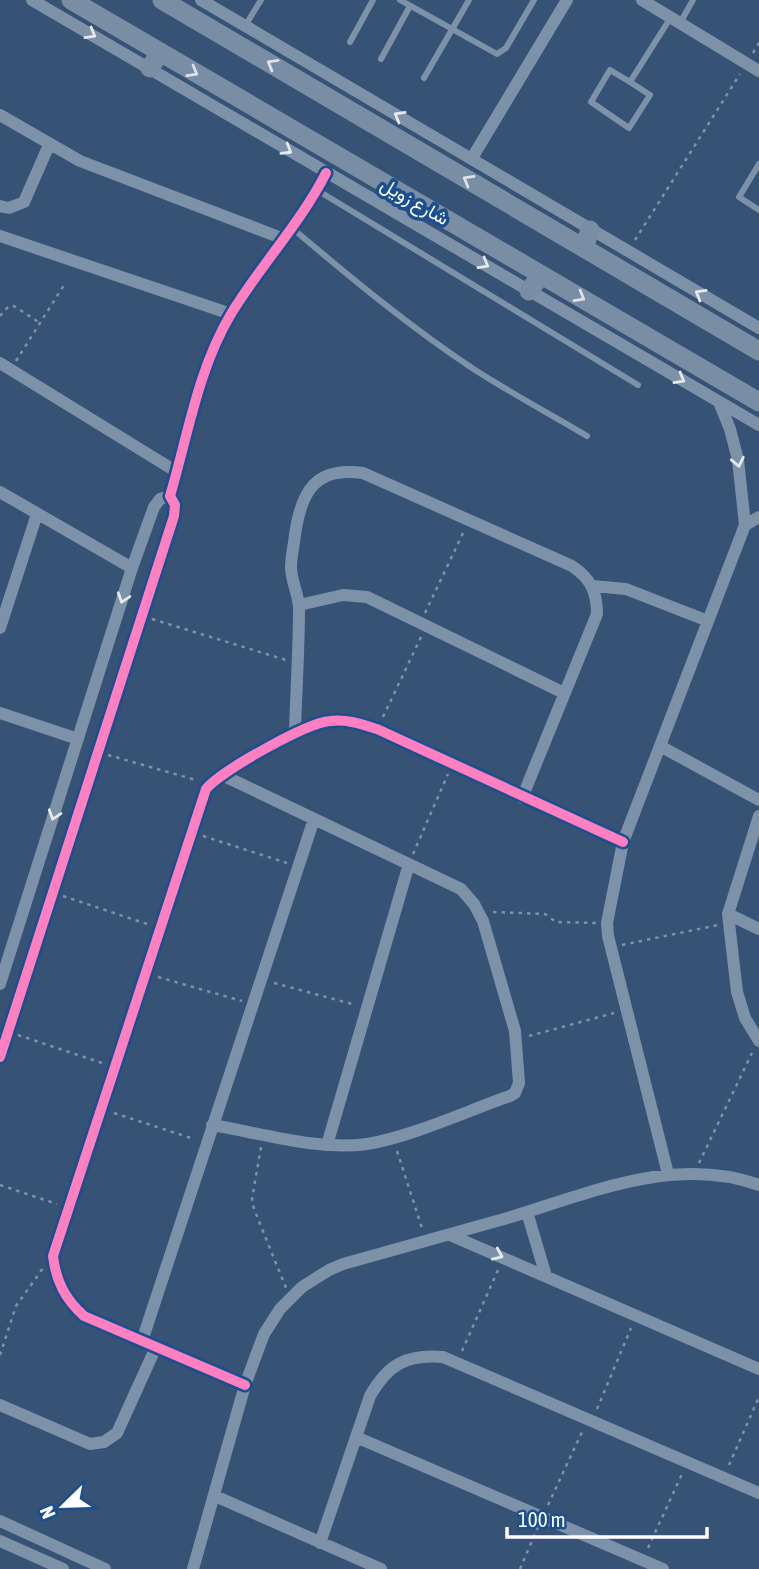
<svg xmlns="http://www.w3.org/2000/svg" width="759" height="1569" viewBox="0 0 759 1569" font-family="'Asap Condensed',Vazirmatn,sans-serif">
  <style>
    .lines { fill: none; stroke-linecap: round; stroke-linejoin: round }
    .path { stroke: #7d92a8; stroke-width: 2.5; stroke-dasharray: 3.5 5; stroke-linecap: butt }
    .service { stroke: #7d92a8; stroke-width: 6 }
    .minor { stroke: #7d92a8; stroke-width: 12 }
    .secondary { stroke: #798da4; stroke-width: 19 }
    .cycleway-casing { stroke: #1b4f8f; stroke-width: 15 }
    .cycleway { stroke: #ff80c0; stroke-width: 10 }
    .oneway { stroke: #e5e9ee }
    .oneway2 { stroke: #dee2e8 }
    .labels { text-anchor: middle; stroke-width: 7; stroke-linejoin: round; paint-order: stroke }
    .street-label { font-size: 19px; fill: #fff; stroke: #1b4f8f }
  </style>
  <rect width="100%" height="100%" fill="#365274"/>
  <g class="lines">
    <!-- path -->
    <path class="path" d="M753,53l6,-10
      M635,240l105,-166
      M0,316l8,-9 6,-1 26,17
      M16,361l50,-79
      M425,613l39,-82
      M152,619l134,41
      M383,717l38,-80
      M108,755l88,25
      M203,836l84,27
      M413,854l35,-80
      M63,896l87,29
      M493,912l52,2 11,8 40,1
      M622,945l96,-20
      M158,977l84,24
      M274,983l82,22
      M18,1035l87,29
      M529,1036l85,-23
      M114,1113l80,26
      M261,1147l-9,52 2,10 32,79
      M397,1151l25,77
      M699,1163l53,-110
      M0,1185l57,19
      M462,1351l36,-81
      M0,1355l16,-49 27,-38
      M597,1409l34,-81
      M729,1465l30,-68
      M548,1505l34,-73
      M648,1548l34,-74
      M520,1569l18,-42"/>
    <!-- service -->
    <path class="service" d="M400,0l97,54 9,-6 28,-48
      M680,23l13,-23
      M245,26l16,-26
      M350,42l23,-42
      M381,59l29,-53
      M424,78l45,-78
      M630,82l20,13 -21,33 -38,-26 19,-32 20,12 41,-65
      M759,164l-20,33 20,13
      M317,190l321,195
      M292,228c59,50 118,99 183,142 36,23 75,44 112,66"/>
    <!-- minor -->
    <path class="minor" d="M32,0l727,425
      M201,0l558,328
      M642,0l117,71
      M0,115l80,46 204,78
      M472,158l95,-158
      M0,206l9,2 15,-6 25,-57
      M0,236l231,78
      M0,363l177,109
      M0,492l132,76
      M745,525l14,-8
      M593,586l33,3 82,32
      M299,605l44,-10 24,2 197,96
      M0,628l37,-114
      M0,713l78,26
      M295,733c1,-41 4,-83 4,-124 0,-14 -8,-28 -8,-42 0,-11 3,-22 4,-32 6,-43 20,-69 68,-62l209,93c18,12 25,25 25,48l-75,184
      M660,746l99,54
      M759,816l-31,98 9,78 8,26 14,23
      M728,914l31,15
      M0,984l132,-416 22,-61 6,-8 10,-3
      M0,1057l174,-541 1,-11 -5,-9c18,-61 28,-127 61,-182 29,-48 69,-90 95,-141
      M212,1125c49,8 106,26 155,19 44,-7 100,-33 143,-48l5,-3 4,-10 -4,-52 -32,-110 -9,-17 -13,-15 -239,-114
      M327,1145l82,-281
      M668,1174l-60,-238 -1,-13 16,-81 122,-317 -7,-65 -8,-31 -11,-27
      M527,1212l19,64
      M450,1235l309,134
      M142,1341l172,-522
      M245,1385l-161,-69c-19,-17 -28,-35 -31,-60l153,-467c15,-18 100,-66 124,-68 17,-2 31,3 47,8l246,113
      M0,1405l90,39 14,-2 13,-9 39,-86
      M356,1437l307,132
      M215,1496l166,73
      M0,1521l105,48
      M0,1541l63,28
      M320,1543l50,-147c18,-32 37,-42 73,-39l316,136
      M193,1569l52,-184 19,-51 16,-25 22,-22 27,-17 14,-6c54,-15 107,-30 161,-45 81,-24 171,-65 255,-34"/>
    <!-- secondary -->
    <path class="secondary" d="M71,0l688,402
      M162,0l597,351
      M150,68l10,-16
      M584,248l6,-18
      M529,291l12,-16"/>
    <defs>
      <path id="cycleway" d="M0,1057l174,-541 1,-11 -5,-9c18,-61 28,-127 61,-182 29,-48 69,-90 95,-141
        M245,1385l-161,-69c-19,-17 -28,-35 -31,-60l153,-467c15,-18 100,-66 124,-68 17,-2 31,3 47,8l246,113"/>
    </defs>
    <!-- cycleway casing -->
    <use href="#cycleway" class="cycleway-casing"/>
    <!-- cycleway -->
    <use href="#cycleway" class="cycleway"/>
  </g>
  <!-- one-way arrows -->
  <defs><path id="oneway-chevron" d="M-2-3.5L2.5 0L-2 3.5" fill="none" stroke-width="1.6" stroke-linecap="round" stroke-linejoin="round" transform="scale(1.75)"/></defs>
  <g class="oneway">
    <use href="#oneway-chevron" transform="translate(91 34) rotate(30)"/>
    <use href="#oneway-chevron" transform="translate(399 116) rotate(-150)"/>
    <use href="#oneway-chevron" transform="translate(287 150) rotate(31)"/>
    <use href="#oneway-chevron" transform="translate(484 264) rotate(30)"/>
    <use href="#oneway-chevron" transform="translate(700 294) rotate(-150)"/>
    <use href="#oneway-chevron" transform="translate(680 379) rotate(30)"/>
    <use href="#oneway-chevron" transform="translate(738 462) rotate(78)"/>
    <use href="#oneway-chevron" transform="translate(123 598) rotate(108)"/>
    <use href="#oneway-chevron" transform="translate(54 815) rotate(108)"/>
    <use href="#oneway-chevron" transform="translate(498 1255) rotate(24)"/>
  </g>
  <g class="oneway2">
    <use href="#oneway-chevron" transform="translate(272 64) rotate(-150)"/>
    <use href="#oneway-chevron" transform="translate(193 72) rotate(30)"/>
    <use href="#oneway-chevron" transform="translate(468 180) rotate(-150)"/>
    <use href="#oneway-chevron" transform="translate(580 297) rotate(30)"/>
  </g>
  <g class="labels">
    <!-- street labels -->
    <g class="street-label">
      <text transform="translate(415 201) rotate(30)" y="7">شارع زويل</text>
    </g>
  </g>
  <!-- north arrow -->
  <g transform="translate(63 1506) rotate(247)" stroke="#1b4f8f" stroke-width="5" paint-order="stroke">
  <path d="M0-5L12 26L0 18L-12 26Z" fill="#ffffff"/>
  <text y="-10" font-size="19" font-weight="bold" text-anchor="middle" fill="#ffffff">N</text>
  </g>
  <!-- scale -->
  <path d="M507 1527v10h200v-10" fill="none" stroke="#ffffff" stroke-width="3.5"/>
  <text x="518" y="1527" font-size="21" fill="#ffffff" stroke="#1b4f8f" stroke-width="5" paint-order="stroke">100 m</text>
</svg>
